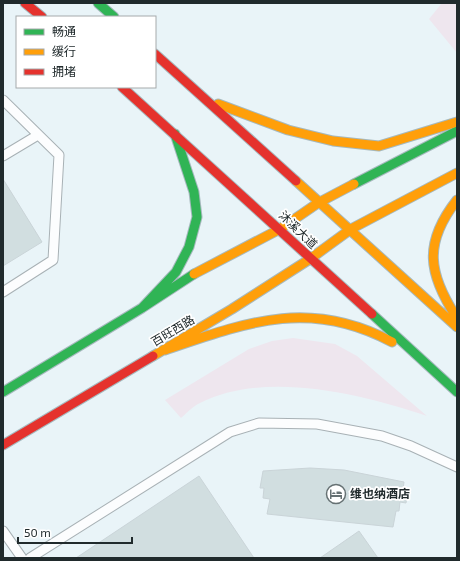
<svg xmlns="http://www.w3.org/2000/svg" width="460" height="561" viewBox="0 0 460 561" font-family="'Exo 2','Noto Sans SC',sans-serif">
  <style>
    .green { fill: #eee6ee }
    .building { fill: #d1dee0; stroke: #cad4d8 }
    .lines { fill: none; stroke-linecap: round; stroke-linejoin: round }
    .lane-casing { stroke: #a8b1b5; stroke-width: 11 }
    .fast-casing { stroke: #a6b9be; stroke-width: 11 }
    .slow-casing { stroke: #a6b9be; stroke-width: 11 }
    .jam-casing { stroke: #a6b9be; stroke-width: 11 }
    .lane { stroke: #fcfdfe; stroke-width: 9 }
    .fast { stroke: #30b455; stroke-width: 9 }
    .slow { stroke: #ff9f0a; stroke-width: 9 }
    .jam { stroke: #e5322d; stroke-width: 9 }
    .labels { text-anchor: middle; stroke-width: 3.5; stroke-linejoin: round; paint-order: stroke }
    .street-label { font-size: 12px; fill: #202a2c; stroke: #fff }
    .poi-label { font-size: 12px; font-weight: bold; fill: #202a2c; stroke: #fff; text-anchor: start }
  </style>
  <rect width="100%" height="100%" fill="#e9f4f8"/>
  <!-- green -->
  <path class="green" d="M442,3h15v50l-28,-34z
    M293,338l42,6 22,12 70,60c-65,-22 -162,-46 -227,-13 -7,3 -13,10 -19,15l-16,-18 84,-51 23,-8z"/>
  <!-- building -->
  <path class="building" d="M3,179l39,63 -39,24z
    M310,468l34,2 60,12 -1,7 5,1 -2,13 -6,-1 -1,9h-3l-3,16 -126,-13 3,-15 -7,-1 1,-10h-4l3,-17z
    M199,476l55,82h-178z
    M359,531l19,27h-58z"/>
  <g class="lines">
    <defs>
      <path id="lane" d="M3,100l56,55 -6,105 -50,32
        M3,156l35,-21
        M3,531l19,27
        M30,558l200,-126 29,-9 58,1 65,12 29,10 46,21"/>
      <path id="fast" d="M98,3l16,14
        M354,184l103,-53
        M142,308l34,-36 13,-25 8,-30 -3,-25 -19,-58
        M372,314l85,78
        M3,392l139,-84 52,-34"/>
      <path id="slow" d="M218,104l70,26 45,11 46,5 78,-24
        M296,181l161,146
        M457,200c-34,43 -29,74 0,118
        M194,274l86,-45 38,-26 36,-19
        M165,350c82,-28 145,-52 227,-8
        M153,356l79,-47 78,-50 41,-30 106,-56"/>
      <path id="jam" d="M25,3l17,14
        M155,54l141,127
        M122,87l250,227
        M3,445l150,-89"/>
    </defs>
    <!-- lane casing -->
    <use href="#lane" class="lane-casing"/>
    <!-- fast casing -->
    <use href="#fast" class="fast-casing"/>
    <!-- slow casing -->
    <use href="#slow" class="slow-casing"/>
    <!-- jam casing -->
    <use href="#jam" class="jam-casing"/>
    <!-- lane -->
    <use href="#lane" class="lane"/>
    <!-- fast -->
    <use href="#fast" class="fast"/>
    <!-- slow -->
    <use href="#slow" class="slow"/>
    <!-- jam -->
    <use href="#jam" class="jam"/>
  </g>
  <!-- icons -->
  <defs>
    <symbol id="hotel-ring" viewBox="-11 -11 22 22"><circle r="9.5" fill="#fff" stroke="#667173" stroke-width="1.5"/><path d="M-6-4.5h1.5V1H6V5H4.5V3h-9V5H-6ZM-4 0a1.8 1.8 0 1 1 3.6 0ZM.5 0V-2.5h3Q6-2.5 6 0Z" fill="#667173"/></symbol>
  </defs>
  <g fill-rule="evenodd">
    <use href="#hotel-ring" x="325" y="483" width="22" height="22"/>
  </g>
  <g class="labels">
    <!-- street labels -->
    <g class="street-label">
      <text transform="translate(298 230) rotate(44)" y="4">沐溪大道</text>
      <text transform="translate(173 331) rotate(-31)" y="4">百旺西路</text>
    </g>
    <!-- poi labels -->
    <g class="poi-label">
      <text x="350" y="498">维也纳酒店</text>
    </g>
  </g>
  <!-- border -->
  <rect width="460" height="561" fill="none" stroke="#202a2c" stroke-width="8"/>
  <!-- legend -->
  <rect x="16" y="16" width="140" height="72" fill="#ffffff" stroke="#a6aaab"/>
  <rect x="24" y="29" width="20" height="6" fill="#30b455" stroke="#a6aaab"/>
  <text x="52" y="36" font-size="12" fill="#202a2c">畅通</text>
  <rect x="24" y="49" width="20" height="6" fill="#ff9f0a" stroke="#a6aaab"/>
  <text x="52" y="56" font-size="12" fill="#202a2c">缓行</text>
  <rect x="24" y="69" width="20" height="6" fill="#e5322d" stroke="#a6aaab"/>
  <text x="52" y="76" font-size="12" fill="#202a2c">拥堵</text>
  <!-- scale -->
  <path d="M18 537v6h114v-6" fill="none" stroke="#202a2c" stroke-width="2"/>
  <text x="24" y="537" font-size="12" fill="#202a2c" stroke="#ffffff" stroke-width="3" paint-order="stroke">50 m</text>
</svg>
